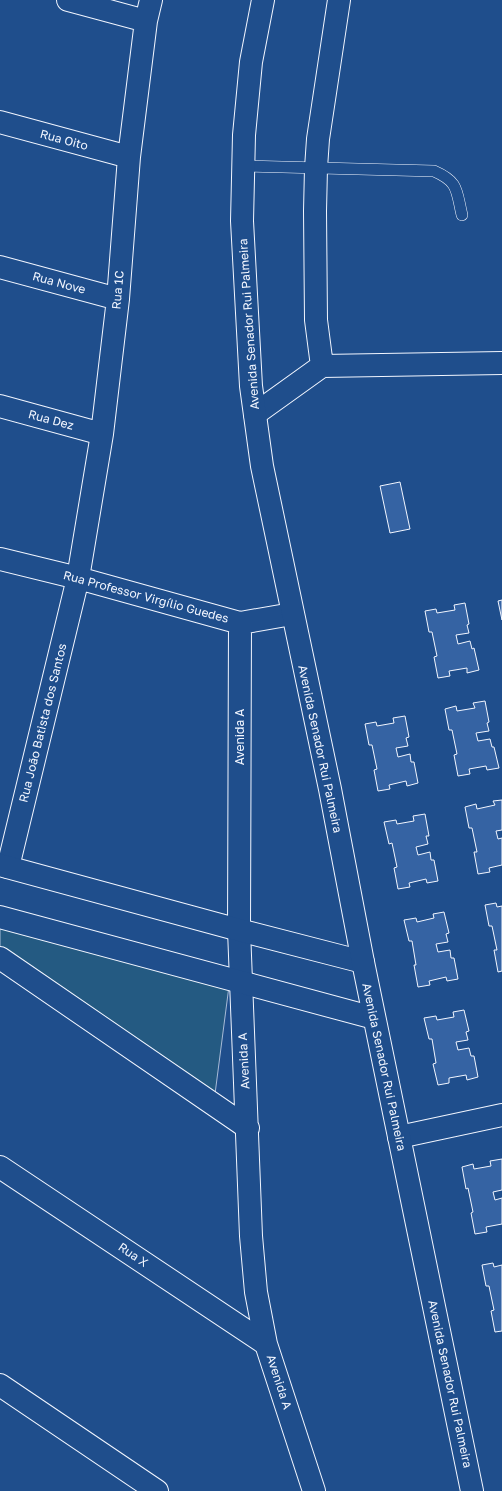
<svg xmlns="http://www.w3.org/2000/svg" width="502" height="1491" viewBox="0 0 502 1491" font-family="'Golos Text',sans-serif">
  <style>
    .green { fill: #245a82; stroke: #a8bbd7 }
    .building { fill: #3563a3; stroke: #f2f6ff }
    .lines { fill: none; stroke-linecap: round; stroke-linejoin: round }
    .lane-casing { stroke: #f2f6ff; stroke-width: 12 }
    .street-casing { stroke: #f2f6ff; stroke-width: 24 }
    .secondary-casing { stroke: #f2f6ff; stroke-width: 24 }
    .primary-casing { stroke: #f2f6ff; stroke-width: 24 }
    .lane { stroke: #1f4e8c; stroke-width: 11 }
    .street { stroke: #1f4e8c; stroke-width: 22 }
    .secondary { stroke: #1f4e8c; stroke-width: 22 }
    .primary { stroke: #1f4e8c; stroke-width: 22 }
    .labels { text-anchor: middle; stroke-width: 3; stroke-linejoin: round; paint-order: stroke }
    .street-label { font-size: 12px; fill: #f2f6ff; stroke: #1f4e8c }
  </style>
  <rect width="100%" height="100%" fill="#1f4e8c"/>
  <!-- green -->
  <path class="green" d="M0,923l229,63 -14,108 -215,-147z"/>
  <!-- building -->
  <path class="building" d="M400,482l10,47 -20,4 -10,-47z
    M502,600v20l-4,-19z
    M465,603l4,21 -2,1 2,8 -13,2 2,9 12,-3 2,8 2,-1 5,22 -12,3v-5l-18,3 1,5 -12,2 -4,-21 3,-1 -5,-24h-3l-4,-21 11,-2 1,4 18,-3 -1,-5z
    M485,701l4,21 -2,1 2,8 -13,2 2,8 12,-2 2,8h2l5,21 -12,2 -1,-4 -17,3 1,5 -12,2 -4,-21 3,-1 -5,-24h-3l-4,-21 11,-3 1,5 18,-3 -2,-5z
    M405,716l4,21 -3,1 2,8 -12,2 2,9 12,-3 1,8h3l4,21 -11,3 -1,-5 -17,4 1,4 -12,2 -4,-21 3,-1 -5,-24h-3l-4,-21 11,-2 1,4 17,-3 -1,-5z
    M502,800v30l-6,1 2,8 4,-1v27l-13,3 1,4 -12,2 -4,-22h3l-5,-24h-3l-4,-21 11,-3 1,5 18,-4 -2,-4z
    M425,814l4,22h-3l2,8 -12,3 2,8 12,-3 1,8h3l4,21 -11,2 -1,-4 -17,4 1,4 -12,2 -4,-21 3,-1 -5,-24 -3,1 -5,-22 12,-2 1,4 17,-3 -1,-5z
    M496,903l1,4 5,-1v65l-4,1 -4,-22h3l-5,-24h-3l-4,-21z
    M444,912l5,21 -3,1 2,8 -12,2 2,8 12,-2 1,8h3l4,21 -11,2 -1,-4 -17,4 1,4 -12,2 -4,-22h2l-4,-24h-3l-5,-21 12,-2 1,4 17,-4 -1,-4z
    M464,1010l5,21 -3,1 2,8 -12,2 2,8 11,-2 2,8h3l4,21 -11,3 -1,-5 -17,3v5l-11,2 -5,-21 3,-1 -4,-24h-3l-5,-21 12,-2 1,4 17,-3 -1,-5z
    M502,1159v31l-9,2 2,8 7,-2v26l-16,3 1,5 -12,2 -4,-21 2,-1 -5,-24 -2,1 -4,-22 11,-3 1,5 17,-3 -1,-5z
    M493,1263l1,4 8,-2v66l-7,1 -4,-21 3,-1 -5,-24h-3l-4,-21z"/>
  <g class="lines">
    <defs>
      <path id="lane" d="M243,166l191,5c25,11 22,19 28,44"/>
      <path id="street" d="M68,0l78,21
        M0,122l129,35
        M0,267l118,32
        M322,366l-6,-46 -1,-109 1,-43 2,-29 21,-139
        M0,406l102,28
        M255,414l67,-48 180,-3
        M0,559l78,19 162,45 52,-9
        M240,623l-1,307 12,306 5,56 10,52 48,147
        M8,867l70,-289 24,-144 16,-135 11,-142 17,-136 5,-21
        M0,958l248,170
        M399,1137l103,-22
        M0,1167l266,177
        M0,1385l157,106"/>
      <path id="secondary" d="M0,865l239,65 124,32
        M0,917l374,101"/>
      <path id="primary" d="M263,0l-12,62 -7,73 -2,86 9,165 11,80 68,323 33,173 109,529"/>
    </defs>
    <!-- lane casing -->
    <use href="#lane" class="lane-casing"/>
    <!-- street casing -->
    <use href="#street" class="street-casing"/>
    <!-- secondary casing -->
    <use href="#secondary" class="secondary-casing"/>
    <!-- primary casing -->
    <use href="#primary" class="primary-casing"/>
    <!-- lane -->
    <use href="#lane" class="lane"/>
    <!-- street -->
    <use href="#street" class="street"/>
    <!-- secondary -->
    <use href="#secondary" class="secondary"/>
    <!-- primary -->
    <use href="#primary" class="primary"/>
  </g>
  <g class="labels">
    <!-- street labels -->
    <g class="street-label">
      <text transform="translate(64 140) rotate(15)" y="4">Rua Oito</text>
      <text transform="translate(59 283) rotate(15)" y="4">Rua Nove</text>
      <text transform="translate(118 290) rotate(-85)" y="4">Rua 1C</text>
      <text transform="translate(249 324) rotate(-94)" y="4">Avenida Senador Rui Palmeira</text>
      <text transform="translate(51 420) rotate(15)" y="4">Rua Dez</text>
      <text transform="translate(146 597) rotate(15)" y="4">Rua Professor Virgílio Guedes</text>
      <text transform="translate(43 723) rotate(-76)" y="4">Rua João Batista dos Santos</text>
      <text transform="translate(240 737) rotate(-90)" y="4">Avenida A</text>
      <text transform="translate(320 749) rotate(78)" y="4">Avenida Senador Rui Palmeira</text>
      <text transform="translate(244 1061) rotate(-93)" y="4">Avenida A</text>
      <text transform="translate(384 1067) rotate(78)" y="4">Avenida Senador Rui Palmeira</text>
      <text transform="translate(133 1255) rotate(34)" y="4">Rua X</text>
      <text transform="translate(279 1382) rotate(72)" y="4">Avenida A</text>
      <text transform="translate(450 1384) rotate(78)" y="4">Avenida Senador Rui Palmeira</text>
    </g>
  </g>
</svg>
